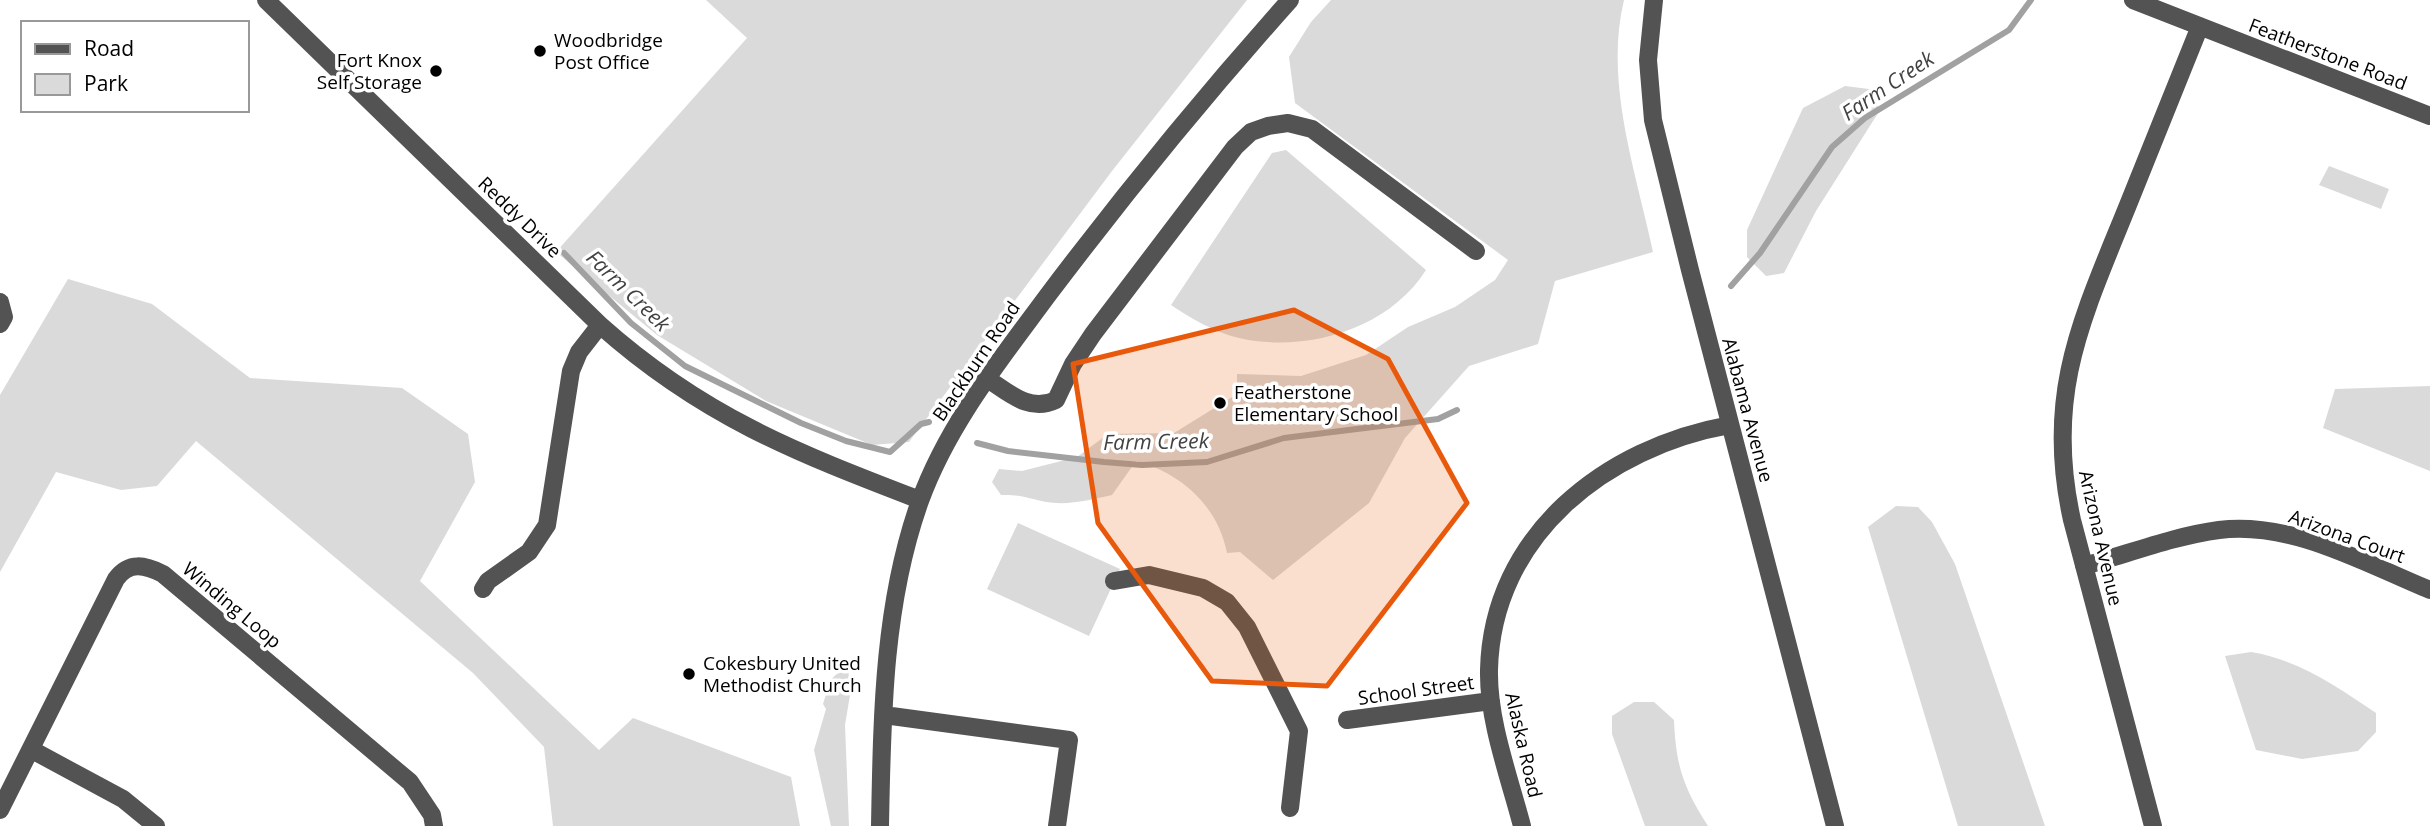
<svg xmlns="http://www.w3.org/2000/svg" width="2430" height="826" viewBox="0 0 2430 826" font-family="'Open Sans',sans-serif">
  <style>
    .green { fill: #dadada }
    .lines { fill: none; stroke-linecap: round; stroke-linejoin: round }
    .stream { stroke: #a1a1a1; stroke-width: 6 }
    .minor { stroke: #535353; stroke-width: 18 }
    .marked { fill: #e8590c; fill-opacity: 0.2; stroke: #e8590c; stroke-width: 5; stroke-linejoin: round }
    .poi-dot { fill: #000; stroke: #fff; stroke-width: 2.5 }
    .labels { text-anchor: middle; stroke-width: 7; stroke-linejoin: round; paint-order: stroke }
    .poi-label { font-size: 19px; fill: #000; stroke: #fff; text-anchor: start }
    .street-label { font-size: 19px; fill: #000; stroke: #fff }
    .water-label { font-size: 21px; font-style: italic; fill: #424242; stroke: #fff }
  </style>
  <rect width="100%" height="100%" fill="#fff"/>
  <!-- green -->
  <path class="green" d="M706,0h541l-135,171 -203,271 -37,3 -106,-44 -109,-66 -101,-83 191,-214z
    M1331,0h293c-20,82 12,172 29,252l-98,29 -17,63 -69,22 -64,72 -36,65 -96,77 -33,-28 -13,1c-9,-47 -46,-80 -91,-92l-24,34c-19,4 -37,9 -56,8 -21,-1 -31,-9 -55,-8l-9,-13 7,-13 23,2 55,-14 31,-23 66,-1 63,-39v-20l64,2 65,-21 42,-28 47,-20 40,-27 13,-20 -213,-157 -6,-46 22,-35z
    M1845,86l24,3 11,21 -64,101 -32,62 -18,3 -19,-19v-27l56,-122z
    M1286,150l140,120c-38,60 -121,83 -187,68 -25,-6 -47,-19 -68,-33l101,-152z
    M2329,166l60,23 -8,20 -62,-24z
    M68,279l84,25 98,74 152,10 66,46 7,48 -55,99 179,169 34,-32 158,59 9,49h-247l-9,-79 -71,-74 -277,-232 -39,45 -36,4 -65,-18 -56,100v-177z
    M2430,386v85l-107,-43 12,-39z
    M1896,506l22,1 14,15 23,42 90,262h-87l-90,-299z
    M1018,523l102,46 -31,67 -102,-47z
    M2251,652c48,8 85,34 125,61v19l-18,19 -56,8 -46,-9 -31,-94z
    M848,670l3,19 -6,36 4,101h-18l-17,-76 12,-41 -3,-5c6,-16 5,-31 25,-34z
    M1634,702h20l20,18c2,46 9,67 34,106h-63l-33,-92v-18z"/>
  <g class="lines">
    <!-- stream -->
    <path class="stream" d="M564,253l67,70 54,43 116,57 45,18 44,11 31,-28 8,-2
      M1731,286l29,-33 72,-106 33,-29 144,-88 22,-30
      M977,443l31,8 96,11 38,3 65,-3 77,-24 154,-19 19,-9"/>
    <!-- minor -->
    <path class="minor" d="M266,0l334,325c102,91 195,127 320,175
      M1654,0l-6,60 5,60 37,150 145,556
      M2133,0l297,116
      M0,302l4,15 -4,7
      M986,378c22,14 43,35 70,22l17,-36 20,-30 142,-187 16,-15 17,-6 20,-3 24,6 164,122
      M2084,566c44,-12 90,-30 135,-36 73,-9 145,33 211,60
      M1114,581l35,-6 54,13 24,14 20,25 52,104 -9,77
      M483,589l5,-8 41,-29 18,-27 24,-154 8,-19 21,-27
      M884,715l185,25 -12,86
      M1347,720l144,-19
      M32,750l91,49 33,27
      M0,810l116,-231c13,-18 29,-14 47,-5l247,208 22,33 2,11
      M880,826c2,-108 3,-222 40,-325 28,-77 80,-141 128,-206 77,-102 157,-200 242,-295
      M1522,826c-13,-50 -34,-105 -33,-156 3,-135 117,-223 241,-245
      M2153,826l-81,-306c-28,-126 10,-201 56,-315 24,-59 48,-119 72,-179"/>
  </g>
  <!-- marked area -->
  <path class="marked" d="M1294,310l94,49 79,144 -140,183 -115,-5 -114,-158 -25,-159z"/>
  <!-- markers -->
  <g class="poi-dot">
    <circle cx="540" cy="51" r="7"/>
    <circle cx="436" cy="71" r="7"/>
    <circle cx="1220" cy="403" r="7"/>
    <circle cx="689" cy="674" r="7"/>
  </g>
  <g class="labels">
    <!-- poi labels -->
    <g class="poi-label">
      <text x="554" y="47">Woodbridge<tspan x="554" dy="22">Post Office</tspan></text>
      <text x="422" y="67" text-anchor="end">Fort Knox<tspan x="422" dy="22">Self Storage</tspan></text>
      <text x="1234" y="399">Featherstone<tspan x="1234" dy="22">Elementary School</tspan></text>
      <text x="703" y="670">Cokesbury United<tspan x="703" dy="22">Methodist Church</tspan></text>
    </g>
    <!-- street labels -->
    <g class="street-label">
      <text transform="translate(2328 54) rotate(21)" y="7">Featherstone Road</text>
      <text transform="translate(520 217) rotate(44)" y="7">Reddy Drive</text>
      <text transform="translate(976 361) rotate(-56)" y="7">Blackburn Road</text>
      <text transform="translate(1748 410) rotate(75)" y="7">Alabama Avenue</text>
      <text transform="translate(2347 536) rotate(20)" y="7">Arizona Court</text>
      <text transform="translate(2101 538) rotate(77)" y="7">Arizona Avenue</text>
      <text transform="translate(232 605) rotate(40)" y="7">Winding Loop</text>
      <text transform="translate(1416 690) rotate(-8)" y="7">School Street</text>
      <text transform="translate(1524 745) rotate(77)" y="7">Alaska Road</text>
    </g>
    <!-- water labels -->
    <g class="water-label">
      <text transform="translate(1888 86) rotate(-34)" y="7">Farm Creek</text>
      <text transform="translate(628 291) rotate(44)" y="7">Farm Creek</text>
      <text transform="translate(1156 442) rotate(-1)" y="7">Farm Creek</text>
    </g>
  </g>
  <!-- legend -->
  <rect x="21" y="21" width="228" height="91" fill="#ffffff" stroke="#999999" stroke-width="2"/>
  <rect x="35" y="44" width="35" height="10" fill="#535353" stroke="#999999" stroke-width="2"/>
  <text x="84" y="56" font-size="21" fill="#000000">Road</text>
  <rect x="35" y="74" width="35" height="21" fill="#dadada" stroke="#999999" stroke-width="2"/>
  <text x="84" y="91" font-size="21" fill="#000000">Park</text>
</svg>
